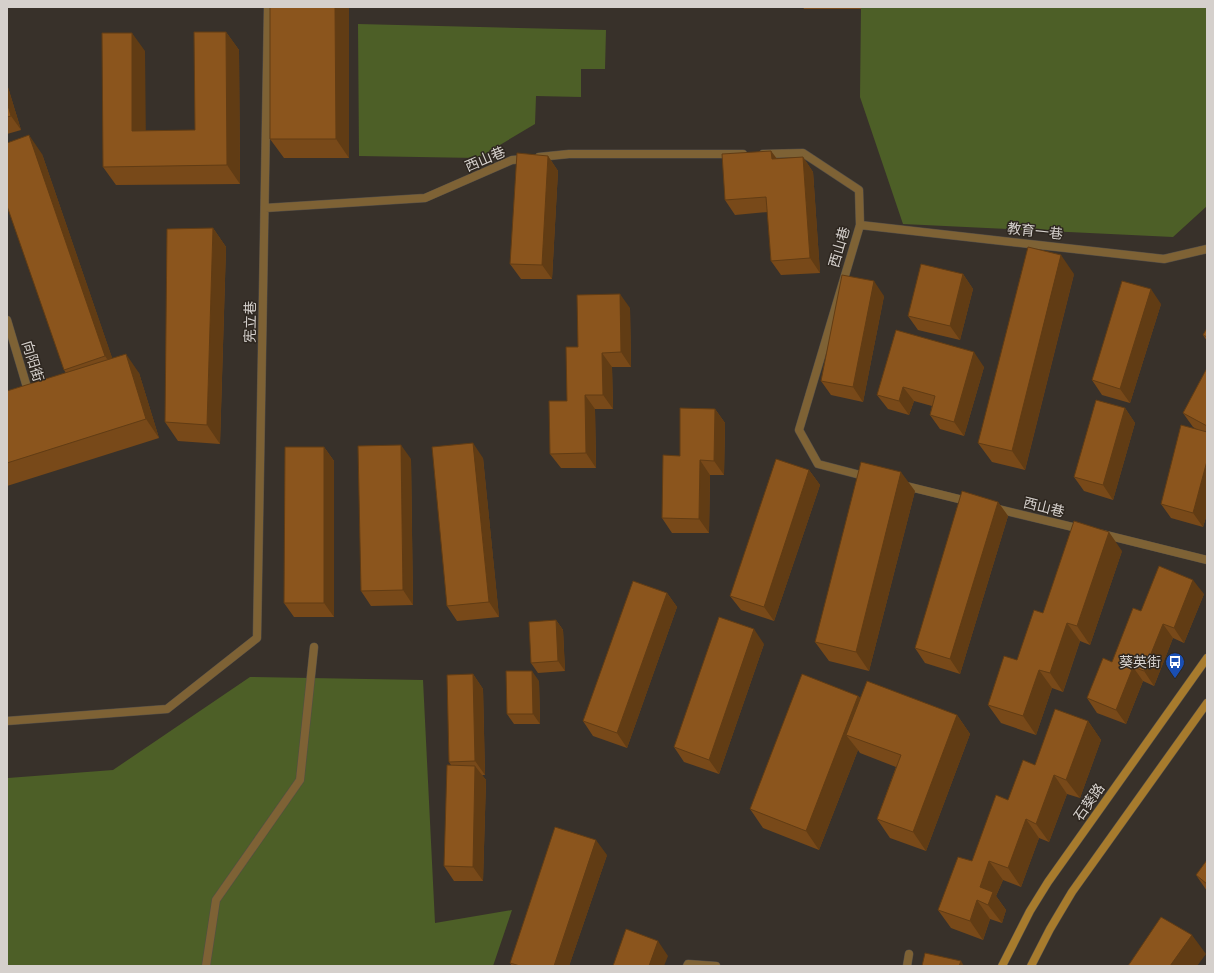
<svg xmlns="http://www.w3.org/2000/svg" width="1214" height="973" viewBox="0 0 1214 973" font-family="'Varela Round','Noto Sans SC',sans-serif">
  <style>
    .green { fill: #4d5f27 }
    .lines { fill: none; stroke-linecap: round; stroke-linejoin: round }
    .street-casing { stroke: #544e47; stroke-width: 9 }
    .secondary-casing { stroke: #544e47; stroke-width: 9 }
    .street { stroke: #7e6235; stroke-width: 8 }
    .secondary { stroke: #a77b2d; stroke-width: 8 }
    .wall { fill: #784919 }
    .shaded-wall { fill: #613c14 }
    .building { fill: #8b551d; stroke: #613c14 }
    .labels { text-anchor: middle; stroke-width: 3; stroke-linejoin: round; paint-order: stroke }
    .street-label { font-size: 14px; fill: #d5d0cc; stroke: #2e2720 }
    .poi-label { font-size: 14px; fill: #d5d0cc; stroke: #2e2720; text-anchor: end }
  </style>
  <rect width="100%" height="100%" fill="#38312a"/>
  <!-- green -->
  <path class="green" d="M861,7h346v199l-34,31 -270,-13 -43,-127z
    M358,24l248,6 -1,39h-24v28l-45,-1 -1,28 -57,34 -119,-2z
    M250,677l173,3 12,243 77,-13 -19,56h-486l1,-188 105,-8z"/>
  <g class="lines">
    <defs>
      <path id="street" d="M763,154l40,-1 56,37 1,35 -61,205 19,34 50,13
        M539,157l30,-3h174
        M265,208l160,-10 87,-38 15,-1
        M860,225l304,34 43,-10
        M7,320l22,74
        M902,485l69,17
        M994,508l87,21
        M1102,534l105,26
        M7,721l160,-12 90,-71 11,-631
        M206,966l10,-66 84,-120 14,-133
        M687,966l1,-2 28,2
        M907,966l2,-12"/>
      <path id="secondary" d="M1002,966l28,-55 18,-29 159,-224
        M1031,966l19,-37 22,-37 135,-189"/>
    </defs>
    <!-- street casing -->
    <use href="#street" class="street-casing"/>
    <!-- secondary casing -->
    <use href="#secondary" class="secondary-casing"/>
    <!-- street -->
    <use href="#street" class="street"/>
    <!-- secondary -->
    <use href="#secondary" class="secondary"/>
  </g>
  <!-- wall -->
  <path class="wall" d="M270,7h79v151h-65l-14,-19z
    M803,7h58v2h-57z
    M226,32l13,18 1,134 -124,1 -13,-18 42,-116v80l50,-1z
    M7,84l14,46 -14,4z
    M771,151l6,8 26,-2 10,15 7,101 -39,2 -10,-14 -3,-49 -33,3 -10,-15z
    M42,154l70,204 27,15 20,65 -152,48v-95l59,-18 -2,-3z
    M548,156l10,15 -6,108h-31l-11,-15z
    M213,228l13,19 -6,197 -42,-3 -13,-19z
    M963,274l10,15 -13,51 -42,-10 -10,-14z
    M1074,274l-49,196 -33,-8 -14,-19z
    M884,296l-21,106 -32,-7 -10,-14z
    M1161,304l-31,99 -28,-8 -10,-15z
    M630,308l1,59h-19l1,42h-18l1,59h-35l-11,-14 17,-53 11,-54z
    M1207,328v13l-4,-6z
    M896,330l88,37 -20,69 -24,-7 -10,-14 2,-9 -18,-5 -5,14 -21,-6 -11,-14z
    M1207,368v146l-4,13 -32,-9 -10,-14 37,-74 -5,-3 -10,-14z
    M1125,408l10,15 -22,77 -29,-9 -10,-14z
    M715,409l10,14 -1,52h-14l-1,58h-37l-10,-15 18,-62z
    M324,447l10,14v156h-40l-10,-14z
    M483,458l16,159 -42,4 -10,-15z
    M411,459l2,146 -42,1 -10,-15z
    M809,470l11,15 -46,136 -33,-11 -11,-14z
    M915,491l-46,180 -40,-10 -14,-19z
    M998,502l10,14 -48,158 -35,-11 -10,-15z
    M1122,551l-32,94 -10,-4 -17,51 -11,-4 -16,47 -35,-12 -13,-18 29,-45 26,-47z
    M667,593l10,14 -50,141 -34,-12 -10,-15z
    M1204,594l-20,49 -11,-5 -19,48 -11,-5 -17,43 -29,-11 -10,-15 25,-36 29,-51z
    M556,620l7,10 2,41 -27,2 -7,-10z
    M764,644l-45,130 -35,-12 -10,-15z
    M473,674l10,15 2,86h-3l4,5 -3,101h-29l-10,-15 7,-101 -2,-3z
    M539,681l1,43h-26l-7,-10z
    M858,696l2,2 97,17 13,19 -44,117 -36,-13 -13,-19 19,-52 -36,-14 -2,-3 -39,100 -56,-22 -13,-19z
    M1088,721l13,19 -21,58 -13,-4 -18,48 -10,-4 -18,49 -18,-7 -7,16 10,14 -4,13 -12,-4 -7,21 -32,-12 -13,-18 34,-49 36,-61 27,-35z
    M607,855l-38,111h-57l-2,-3z
    M1207,860v31l-11,-16z"/>
  <!-- shaded-wall -->
  <path class="shaded-wall" d="M335,7h14v151l-13,-19z
    M226,32l13,18 1,134 -13,-19z
    M132,33l13,18 1,99 -14,-19z
    M7,84l14,46 -10,-14 -4,-14z
    M29,135l13,19 76,221 -13,-19z
    M771,151l11,15 -10,-7z
    M548,156l10,15 -6,108 -10,-14z
    M803,157l10,15 7,101 -10,-15z
    M213,228l13,19 -6,197 -13,-19z
    M1061,255l13,19 -49,196 -13,-19z
    M963,274l10,15 -13,51 -10,-14z
    M874,281l10,15 -21,106 -10,-15z
    M1151,289l10,15 -31,99 -10,-14z
    M620,294l10,14 1,59 -10,-15z
    M974,352l10,15 -20,69 -10,-14z
    M602,353l10,14 1,42 -10,-14z
    M126,354l13,19 20,65 -13,-19z
    M903,387l11,14 -5,14 -10,-14z
    M585,395l10,14 1,59 -10,-15z
    M1125,408l10,15 -22,77 -10,-15z
    M715,409l10,14 -1,52 -10,-14z
    M473,443l10,15 16,159 -10,-15z
    M401,445l10,14 2,146 -10,-15z
    M324,447l10,14v156l-10,-14z
    M700,460l10,15 -1,58 -10,-14z
    M1207,461v53l-4,13 -10,-14z
    M809,470l11,15 -46,136 -10,-14z
    M901,472l14,19 -46,180 -13,-19z
    M998,502l10,14 -48,158 -10,-15z
    M1109,532l13,19 -32,94 -13,-19z
    M1193,580l11,14 -20,49 -10,-15z
    M667,593l10,14 -50,141 -10,-15z
    M556,620l7,10 2,41 -7,-10z
    M1067,623l13,18 -17,51 -13,-19z
    M1163,624l10,14 -19,48 -10,-15z
    M754,629l10,15 -45,130 -10,-14z
    M1133,667l10,14 -17,43 -10,-14z
    M1039,670l13,18 -16,47 -13,-19z
    M532,671l7,10 1,43 -7,-10z
    M473,674l10,15 2,86 -10,-14z
    M858,696l13,19 -25,20 12,15 -39,100 -13,-19z
    M957,715l13,19 -44,117 -13,-19z
    M1088,721l13,19 -21,58 -14,-18z
    M475,766l11,14 -3,101 -10,-14z
    M1054,775l13,19 -18,48 -13,-18z
    M1026,819l13,19 -18,49 -13,-19z
    M596,840l11,15 -38,111h-15z
    M989,861l14,19 -7,16 10,14 -4,13 -14,-18 -8,-18z
    M977,900l13,19 -7,21 -13,-19z
    M1192,935l14,19 -9,12h-27z
    M658,941l10,15 -4,10h-15z
    M961,961l3,5h-5z"/>
  <!-- building -->
  <path class="building" d="M270,7h65l1,132h-66z
    M194,32h32l1,133 -124,2 -1,-134h30v98l63,-1z
    M7,102l4,14 -4,1z
    M29,135l76,221 -41,14 -57,-164v-63z
    M771,151l1,8 31,-2 7,101 -39,3 -5,-64 -41,3 -3,-46z
    M517,153l31,3 -6,109 -32,-1z
    M213,228l-6,197 -42,-3 2,-193z
    M1028,247l33,8 -49,196 -34,-8z
    M921,264l42,10 -13,52 -42,-10z
    M842,275l32,6 -21,106 -32,-6z
    M1122,281l29,8 -31,100 -28,-9z
    M620,294l1,58 -19,1 1,42h-18l1,58 -36,1 -1,-53h18l-1,-54h12l-1,-52z
    M1207,328v9l-4,-2z
    M896,330l78,22 -20,70 -24,-7 5,-19 -32,-9 -4,14 -22,-6z
    M126,354l20,65 -139,44v-72z
    M1207,368v58l-24,-13z
    M1096,400l29,8 -22,77 -29,-8z
    M680,408l35,1 -1,52 -14,-1 -1,59 -37,-1 1,-63 17,1z
    M1181,425l26,7v29l-14,52 -32,-9z
    M473,443l16,159 -42,4 -15,-159z
    M401,445l2,145 -42,1 -3,-145z
    M285,447h39v156h-40z
    M776,459l33,11 -45,137 -34,-11z
    M861,462l40,10 -45,180 -41,-10z
    M962,491l36,11 -48,157 -35,-11z
    M1074,521l35,11 -32,94 -10,-3 -17,50 -11,-3 -16,46 -35,-11 16,-49 13,4 17,-50 9,3z
    M1159,566l34,14 -19,48 -11,-4 -19,47 -11,-4 -17,43 -29,-12 16,-40 9,4 21,-54 8,3z
    M633,581l34,12 -50,140 -34,-12z
    M719,617l35,12 -45,131 -35,-13z
    M556,620l2,41 -27,2 -2,-41z
    M506,671h26l1,43h-26z
    M473,674l2,87 -26,1 -2,-87z
    M802,674l56,22 -52,135 -56,-22z
    M867,681l90,34 -44,117 -36,-13 24,-64 -55,-20z
    M1055,709l33,12 -22,59 -12,-5 -18,49 -10,-5 -18,49 -19,-7 -9,26 13,5 -5,13 -11,-5 -7,21 -32,-11 20,-53 14,4 24,-66 12,5 15,-40 12,5z
    M447,765l28,1 -2,101 -29,-1z
    M555,827l41,13 -42,126h-34l-10,-3z
    M1207,860v24l-11,-9z
    M1161,917l31,18 -22,31h-42z
    M626,929l32,12 -9,25h-36z
    M925,953l36,8 -2,5h-37z"/>
  <!-- icons -->
  <defs>
    <symbol id="bus-pin" viewBox="-11 -11 22 30"><path d="M0 17L-7.5 6A9.5 9.5 0 1 1 7.5 6Z" fill="#1a4fb4" stroke="#2e2720"/><path d="M-5-6H5V4H4V6H2V4H-2V6H-4V4H-5ZM-3.5-4V0h7V-4ZM-3.5 1.2v1.5H-2V1.2ZM2 1.2v1.5H3.5V1.2Z" fill="#fff"/></symbol>
  </defs>
  <g fill-rule="evenodd">
    <use href="#bus-pin" x="1164" y="651" width="22" height="30"/>
  </g>
  <g class="labels">
    <!-- street labels -->
    <g class="street-label">
      <text transform="translate(485 159) rotate(-23)" y="5">西山巷</text>
      <text transform="translate(1035 231) rotate(6)" y="5">教育一巷</text>
      <text transform="translate(839 247) rotate(-74)" y="5">西山巷</text>
      <text transform="translate(250 322) rotate(-89)" y="5">宪立巷</text>
      <text transform="translate(33 361) rotate(73)" y="5">向阳街</text>
      <text transform="translate(1044 507) rotate(14)" y="5">西山巷</text>
      <text transform="translate(1089 802) rotate(-55)" y="5">石葵路</text>
    </g>
    <!-- poi labels -->
    <g class="poi-label">
      <text x="1161" y="667">葵英街</text>
    </g>
  </g>
  <!-- border -->
  <rect width="1214" height="973" fill="none" stroke="#d5d0cc" stroke-width="16"/>
</svg>
